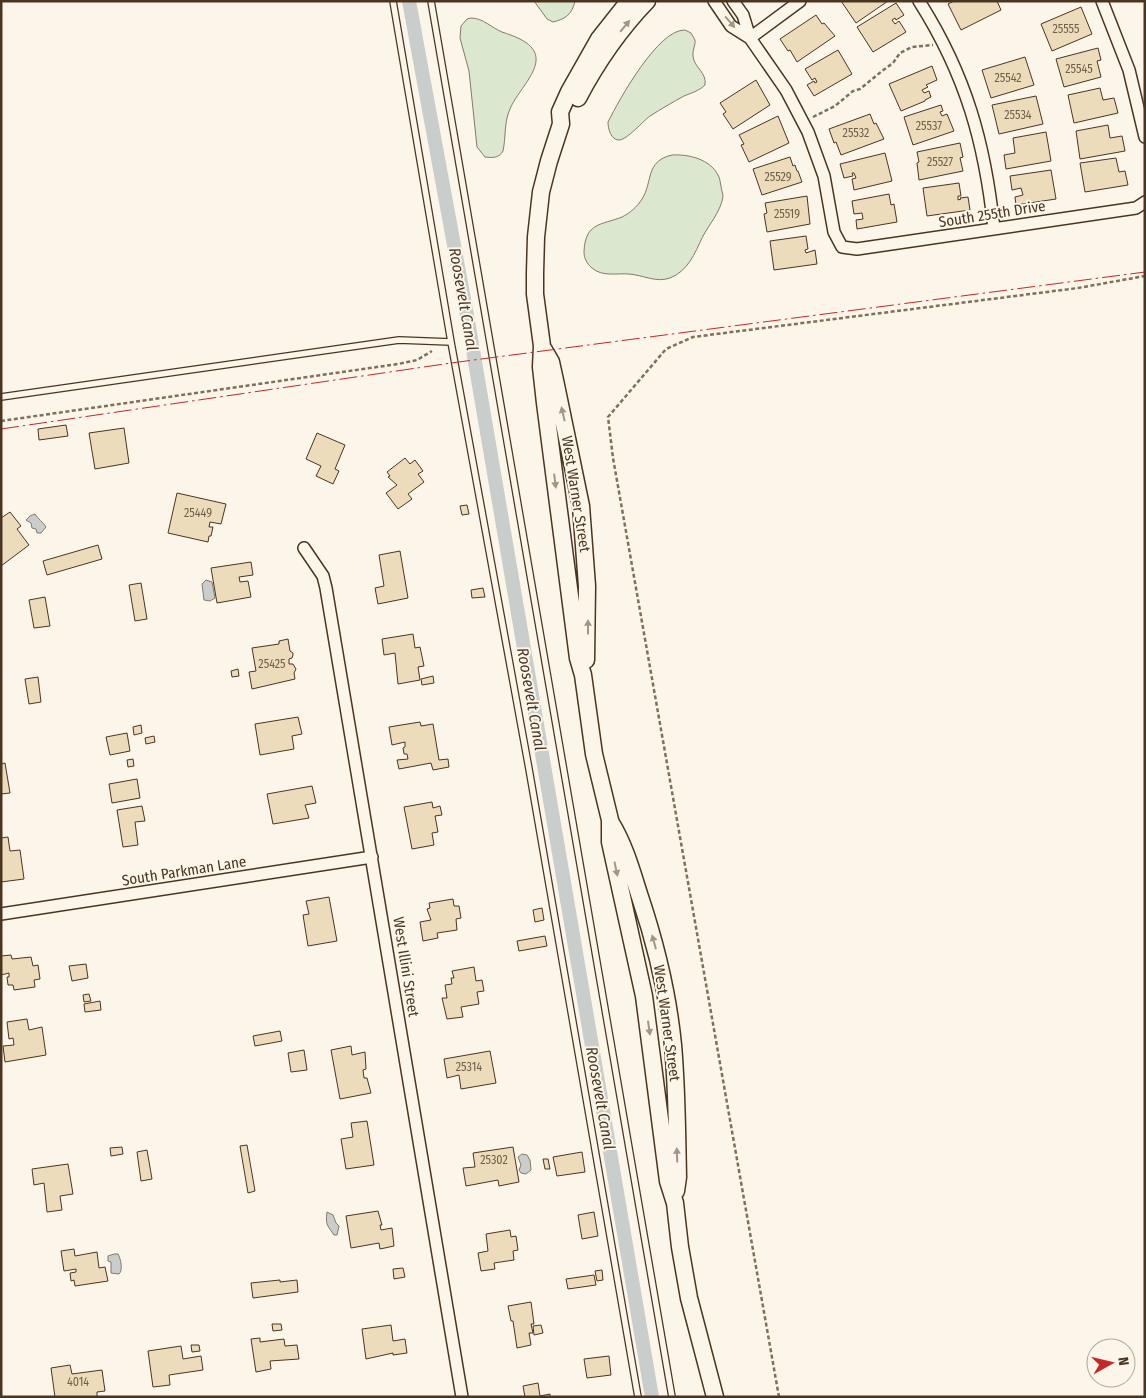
<svg xmlns="http://www.w3.org/2000/svg" width="1146" height="1398" viewBox="0 0 1146 1398" font-family="'Fira Sans Condensed',sans-serif">
  <style>
    .green { fill: #dce7d0; stroke: #887966 }
    .water { fill: #c9cecd; stroke: #887966 }
    .lines { fill: none; stroke-linecap: round; stroke-linejoin: round }
    .canal { stroke: #c9cecd; stroke-width: 14 }
    .building { fill: #ecdcbc; stroke: #4a3520 }
    .lane-casing { stroke: #4a3520; stroke-width: 8 }
    .street-casing { stroke: #4a3520; stroke-width: 14 }
    .secondary-casing { stroke: #4a3520; stroke-width: 19 }
    .path { stroke: #7f6f5c; stroke-width: 2.5; stroke-dasharray: 4 2.5; stroke-linecap: butt }
    .lane { stroke: #fbf6e9; stroke-width: 5.5 }
    .street { stroke: #fbf6e9; stroke-width: 11 }
    .secondary { stroke: #fbf6e9; stroke-width: 16 }
    .power { stroke: #c62828; stroke-width: 1; stroke-dasharray: 18 4 2.5 4; stroke-linecap: butt }
    .oneway { fill: #a29684 }
    .labels { text-anchor: middle; stroke-width: 4; stroke-linejoin: round; paint-order: stroke }
    .number-label { font-size: 12px; fill: #725f47 }
    .street-label { font-size: 15px; fill: #4a3520; stroke: #fbf6e9 }
    .water-label { font-size: 16px; font-style: italic; fill: #4a3520; stroke: #fbf6e9 }
  </style>
  <rect width="100%" height="100%" fill="#fbf6e9"/>
  <!-- green -->
  <path class="green" d="M534,1h41c-3,13 -9,18 -22,21l-6,-3z
    M471,18c12,0 21,10 31,14 6,2 12,4 18,7 37,19 0,46 -10,70 -6,13 -4,28 -7,42 -4,7 -10,7 -18,6l-8,-10 -8,-76 -9,-33 1,-12 6,-7z
    M685,30l6,3 4,7c1,5 -3,10 -2,16 1,12 14,16 12,29 -6,6 -14,8 -21,11 -11,6 -23,13 -34,20 -7,5 -23,24 -31,24 -8,0 -11,-11 -11,-18 11,-22 50,-93 77,-92z
    M672,155c16,-1 38,4 46,20 2,3 2,7 3,11 0,3 2,7 2,11 -3,16 -14,27 -21,41 -7,15 -14,33 -32,40 -14,5 -27,-3 -41,-4 -12,-1 -27,3 -37,-6 -5,-4 -8,-10 -8,-16 1,-30 18,-27 38,-35 8,-4 15,-10 20,-18 11,-17 3,-38 30,-44z"/>
  <!-- water -->
  <path class="water" d="M35,514c3,5 8,8 11,13l-5,6h-4l-1,-4 -4,-1 -1,-5 -5,-3 4,-4z
    M206,580l6,2 3,16 -5,3 -6,-1 -2,-16z
    M522,1154l5,1 3,5 1,10 -5,4 -5,-1 -2,-3 2,-5 -3,-8z
    M327,1212l6,3 3,8 3,3 -2,9h-3c-6,-9 -9,-10 -7,-23z
    M114,1254h4c3,5 5,17 1,20l-8,-1v-11l-3,-1v-5z"/>
  <g class="lines">
    <!-- canal -->
    <path class="canal" d="M409,1l59,320 184,1076"/>
  </g>
  <!-- building -->
  <path class="building" d="M841,1h47l-32,22z
    M954,1h43l4,9 -40,20 -13,-26z
    M896,3l8,12 -8,5 -1,-2 -3,2 3,4 4,-3 7,11 -33,20 -16,-25z
    M1081,7l11,27 -40,17 -11,-27z
    M816,15l6,9 2,-1 11,13 -38,26 -7,-12 -2,1 -8,-12z
    M1098,48l3,12 -4,1 4,16 -37,10 -8,-28z
    M838,50l14,24 -38,22 -7,-11 7,-4 1,2 2,-1 -2,-4 -3,2 -7,-11z
    M1025,57l9,28 -43,13 -9,-28z
    M932,66l5,14 -11,5 2,2 -6,3 2,3 5,-2 2,6 -6,3v1l-24,10 -12,-27z
    M756,80l14,25 -37,24 -10,-15 3,-2 -6,-9z
    M1100,88l3,12 11,-2 4,15 -44,10 -6,-28z
    M1036,96l7,28 -44,10 -7,-29z
    M941,105l2,6 -3,1 2,4 5,-2 7,17 -41,14 -9,-28z
    M870,114l4,10 2,-1 8,16 -43,16 -5,-13 -2,1 -5,-14z
    M778,116l11,27 -40,19 -8,-17 3,-1 -5,-9z
    M1108,125l2,13 12,-2 3,15 -45,8 -4,-28z
    M1046,132l5,29 -45,8 -2,-14 11,-2 -2,-15z
    M960,143l3,14 -3,1 3,13 -44,9 -2,-17 2,-1 -2,-10z
    M885,153l7,28 -38,9 -2,-11 4,-1 -2,-5h-2l1,3 -9,2 -4,-14z
    M790,157l3,9 2,-1 2,6h1l4,11 -40,13 -9,-26z
    M1116,158l3,14 6,-1 3,14 -43,7 -5,-29z
    M1051,170l5,29 -40,6 -1,-8 8,-2 -2,-7 -9,2 -2,-14z
    M959,183l2,13h-3v4l3,-1 -1,-1 8,-1 2,13 -43,6 -4,-28z
    M889,194l2,11 3,-1 3,18 -40,7 -1,-9 7,-1 -1,-6 -8,1 -2,-13z
    M807,196l3,28 -43,8 -3,-18 3,-1 -2,-10z
    M806,236l2,13 -3,1 1,3 9,-3 2,14 -43,6 -4,-29z
    M66,425l2,11 -29,4 -1,-11z
    M124,428l5,35 -34,6 -6,-36z
    M317,433l28,12 -10,24 4,2 -6,13 -17,-8 5,-10 -15,-7z
    M405,458l5,6 5,-4 8,11 -5,3 6,8 -16,12 4,5 -14,10 -12,-16 11,-8 -9,-8 2,-1 -3,-4z
    M177,493l49,11 -5,20 -11,-2 -1,5h4l-2,9h-2l-1,6 -40,-9z
    M467,505l2,9 -7,1 -2,-9z
    M10,512l11,14 -4,3 12,16 -28,21v-48z
    M98,545l4,14 -55,16 -4,-14z
    M400,551l8,47 -30,6 -3,-16 9,-2 -5,-31z
    M251,562l2,13 -14,2 1,5 8,-1 3,16 -34,6 -6,-35z
    M141,583l6,36 -12,2 -6,-36z
    M483,588l2,9 -13,1 -1,-8z
    M45,597l5,29 -16,2 -5,-28z
    M413,634l2,14 5,-1 4,19 -6,1 2,13 -22,4 -3,-31 -11,2 -2,-16z
    M288,639l2,12 3,2v2l-1,3 -3,1v5h4l3,5 -2,4 1,6 -43,10 -3,-17 7,-1 -4,-23 27,-4v-3z
    M238,669l1,7 -7,1 -1,-6z
    M433,676l1,7 -12,2 -1,-6z
    M38,677l3,25 -12,2 -4,-25z
    M298,717l4,17 -10,2 2,13 -34,6 -5,-31z
    M420,722l1,4 12,-2 6,36 9,-1 1,8 -16,3 -2,-7 -32,6 -2,-9 11,-1 -1,-5h-3l-1,-6 2,-1v-5l-13,3 -3,-18z
    M141,725l1,8 -8,2 -1,-8z
    M127,733l3,18 -20,4 -4,-18z
    M154,736l1,6 -9,2 -1,-6z
    M133,759l1,7 -6,1 -1,-7z
    M5,763l5,30 -9,1v-30z
    M137,779l3,19 -28,5 -3,-19z
    M312,786l4,17 -11,2 4,13 -36,6 -6,-30z
    M432,802l1,6 7,-2 2,9 -7,1 3,16 -6,1 2,12 -22,4 -8,-42z
    M142,806l3,15 -10,1 3,23 -15,2 -6,-37z
    M8,837l2,14 10,-1 4,29 -23,3v-44z
    M329,897l8,44 -29,5 -5,-31 6,-1 -3,-13z
    M453,899l1,7h5l2,12 -5,1 1,11 -20,3 1,5 -15,3 -3,-19 11,-2 -4,-11 3,-1 -1,-5z
    M542,908l2,12 -9,2 -2,-12z
    M545,936l2,10 -28,5 -2,-10z
    M11,955l1,4 19,-2 2,9 5,-1 2,14 -6,1 1,7 -21,3 -1,-5h-5l-1,-8h2v-4l-8,2v-19z
    M86,964l2,14 -16,3 -3,-15z
    M474,967l2,14 6,-1 2,11 -7,1 2,12 -18,3 2,10 -16,2 -5,-21h5l-2,-13 7,-1 -1,-6h3l-2,-7z
    M89,994l2,7 -7,1 -1,-7z
    M100,1001l1,9 -16,2 -1,-8z
    M27,1019l2,11 13,-3 4,28 -41,7 -2,-16 11,-1 -1,-7 -4,1 -2,-17z
    M280,1031l2,10 -27,5 -2,-10z
    M351,1046l1,9 13,-3 1,17 -3,1 1,8h3l4,15 -31,6 -9,-49z
    M304,1050l3,20 -16,2 -3,-19z
    M490,1051l6,32 -35,6 -2,-14 -12,3 -3,-19z
    M367,1121l7,44 -28,4 -5,-30 12,-2 -2,-14z
    M247,1145l8,46 -7,2 -8,-47z
    M122,1147l1,7 -12,2 -1,-8z
    M513,1147l6,35 -20,4 -1,-6 -32,6 -3,-18 12,-1 -2,-14z
    M147,1150l5,29 -11,2 -4,-29z
    M582,1152l3,20 -28,4 -4,-19z
    M543,1159h5l2,10h-5z
    M68,1164l5,30 -13,2 2,14 -15,2 -3,-29 -10,2 -2,-16z
    M378,1211l4,14h-2l1,5 11,-2 2,18 -14,3 -1,-6 -28,5 -5,-32z
    M594,1212l4,24 -16,3 -4,-24z
    M510,1230l1,7 5,-1 2,14 -5,1 1,9 -20,3 1,6 -14,2 -3,-18 10,-2 -2,-17z
    M74,1249l1,7 22,-4 2,16 6,-1 3,14 -33,5 -1,-6 -3,1 -1,-8 6,-1v-3l-12,2 -3,-20z
    M403,1268l2,9 -11,2 -1,-10z
    M602,1270l1,10 -6,1 -2,-10z
    M594,1275l2,10 -28,4 -2,-10z
    M280,1280v2l17,-2 1,12 -45,6 -2,-15z
    M531,1302l3,22h-3l2,9h-4l2,12 -14,3 -4,-27h-2l-3,-15z
    M272,1324h9l1,6 -9,1z
    M391,1325l2,16 12,-2 2,14 -14,2v-2l-27,6 -4,-30z
    M541,1325l2,8 -9,2 -1,-9z
    M260,1338v4l24,-3 1,7 12,-1 2,14 -29,2 1,8 -15,3 -5,-33z
    M191,1345h8l1,6 -8,1z
    M181,1346l2,13 18,-3 2,14 -34,5 1,10 -17,2 -5,-36z
    M609,1356l2,19 -24,3 -3,-19z
    M70,1365l2,9 30,-4 3,21 -8,1v5h-42l-4,-29z
    M538,1383l2,13 10,-2v3h-25l-2,-11z"/>
  <g class="lines">
    <defs>
      <path id="lane" d="M393,1l58,341 78,427 109,628
        M431,1l241,1396
        M1,397l398,-57 52,2"/>
      <path id="street" d="M714,1l17,25 19,12
        M733,1l10,14 7,23 36,52 22,42 16,44 10,56 8,15 15,2 279,-41 9,-6
        M919,1c47,74 66,142 75,228
        M1102,1l27,69 16,67
        M750,38l50,-37
        M304,548l19,28 3,12 136,809
        M1,914l371,-57"/>
      <path id="secondary" d="M629,1l-30,38 -30,53 -9,20 1,12 -12,37 -8,31 -5,45 -1,36v21l7,52 -1,21 4,36 33,255 5,17 11,79 16,66v22l34,154 24,185 7,22 5,44 9,51 26,99
        M578,98c19,-36 41,-68 69,-97
        M544,350l7,12 5,23 25,121 6,80 -1,74
        M611,823c14,23 21,49 29,74 16,48 28,97 33,148 4,44 4,88 5,132l-2,14"/>
    </defs>
    <!-- lane casing -->
    <use href="#lane" class="lane-casing"/>
    <!-- street casing -->
    <use href="#street" class="street-casing"/>
    <!-- secondary casing -->
    <use href="#secondary" class="secondary-casing"/>
    <!-- path -->
    <path class="path" d="M813,117l22,-11 18,-15 7,-2 22,-18 11,-8 7,-10 12,-6 21,-2
      M1,421l397,-57 19,-4 15,-9
      M779,1397l-166,-939 -5,-41 58,-68 27,-12 385,-49 67,-12"/>
    <!-- lane -->
    <use href="#lane" class="lane"/>
    <!-- street -->
    <use href="#street" class="street"/>
    <!-- secondary -->
    <use href="#secondary" class="secondary"/>
    <!-- power -->
    <path class="power" d="M1,429l450,-66 694,-91"/>
  </g>
  <!-- one-way arrows -->
  <defs><path id="oneway-solid" d="M-6-.8H1V-3.2L6.5 0L1 3.2V.8H-6Z" transform="scale(1.25)"/></defs>
  <g class="oneway">
    <use href="#oneway-solid" transform="translate(730 22) rotate(49)"/>
    <use href="#oneway-solid" transform="translate(625 26) rotate(-50)"/>
    <use href="#oneway-solid" transform="translate(563 414) rotate(-103)"/>
    <use href="#oneway-solid" transform="translate(555 481) rotate(83)"/>
    <use href="#oneway-solid" transform="translate(588 627) rotate(-90)"/>
    <use href="#oneway-solid" transform="translate(616 869) rotate(78)"/>
    <use href="#oneway-solid" transform="translate(654 942) rotate(-105)"/>
    <use href="#oneway-solid" transform="translate(649 1028) rotate(82)"/>
    <use href="#oneway-solid" transform="translate(677 1155) rotate(-92)"/>
  </g>
  <g class="labels">
    <!-- number labels -->
    <g class="number-label">
      <text x="1066" y="33">25555</text>
      <text x="1079" y="73">25545</text>
      <text x="1008" y="82">25542</text>
      <text x="1018" y="119">25534</text>
      <text x="929" y="130">25537</text>
      <text x="856" y="137">25532</text>
      <text x="940" y="166">25527</text>
      <text x="778" y="181">25529</text>
      <text x="787" y="218">25519</text>
      <text x="198" y="517">25449</text>
      <text x="272" y="668">25425</text>
      <text x="469" y="1071">25314</text>
      <text x="494" y="1164">25302</text>
      <text x="78" y="1386">4014</text>
    </g>
    <!-- street labels -->
    <g class="street-label">
      <text transform="translate(992 214) rotate(-9)" y="5">South 255th Drive</text>
      <text transform="translate(576 494) rotate(81)" y="5">West Warner Street</text>
      <text transform="translate(184 871) rotate(-9)" y="5">South Parkman Lane</text>
      <text transform="translate(406 967) rotate(81)" y="5">West Illini Street</text>
      <text transform="translate(667 1023) rotate(82)" y="5">West Warner Street</text>
    </g>
    <!-- water labels -->
    <g class="water-label">
      <text transform="translate(464 299) rotate(80)" y="6">Roosevelt Canal</text>
      <text transform="translate(532 699) rotate(80)" y="6">Roosevelt Canal</text>
      <text transform="translate(601 1098) rotate(80)" y="6">Roosevelt Canal</text>
    </g>
  </g>
  <!-- border -->
  <rect width="1146" height="1398" fill="none" stroke="#4a3520" stroke-width="5"/>
  <!-- north arrow -->
  <g transform="translate(1111 1363) rotate(82)"><circle r="24" fill="#fbf6e9" stroke="#b4a999"/>
  <path d="M0-4L9 19L0 12L-9 19Z" fill="#c62828"/>
  <text y="-8" font-size="14" font-weight="bold" text-anchor="middle" fill="#4a3520">N</text>
  </g>
</svg>
